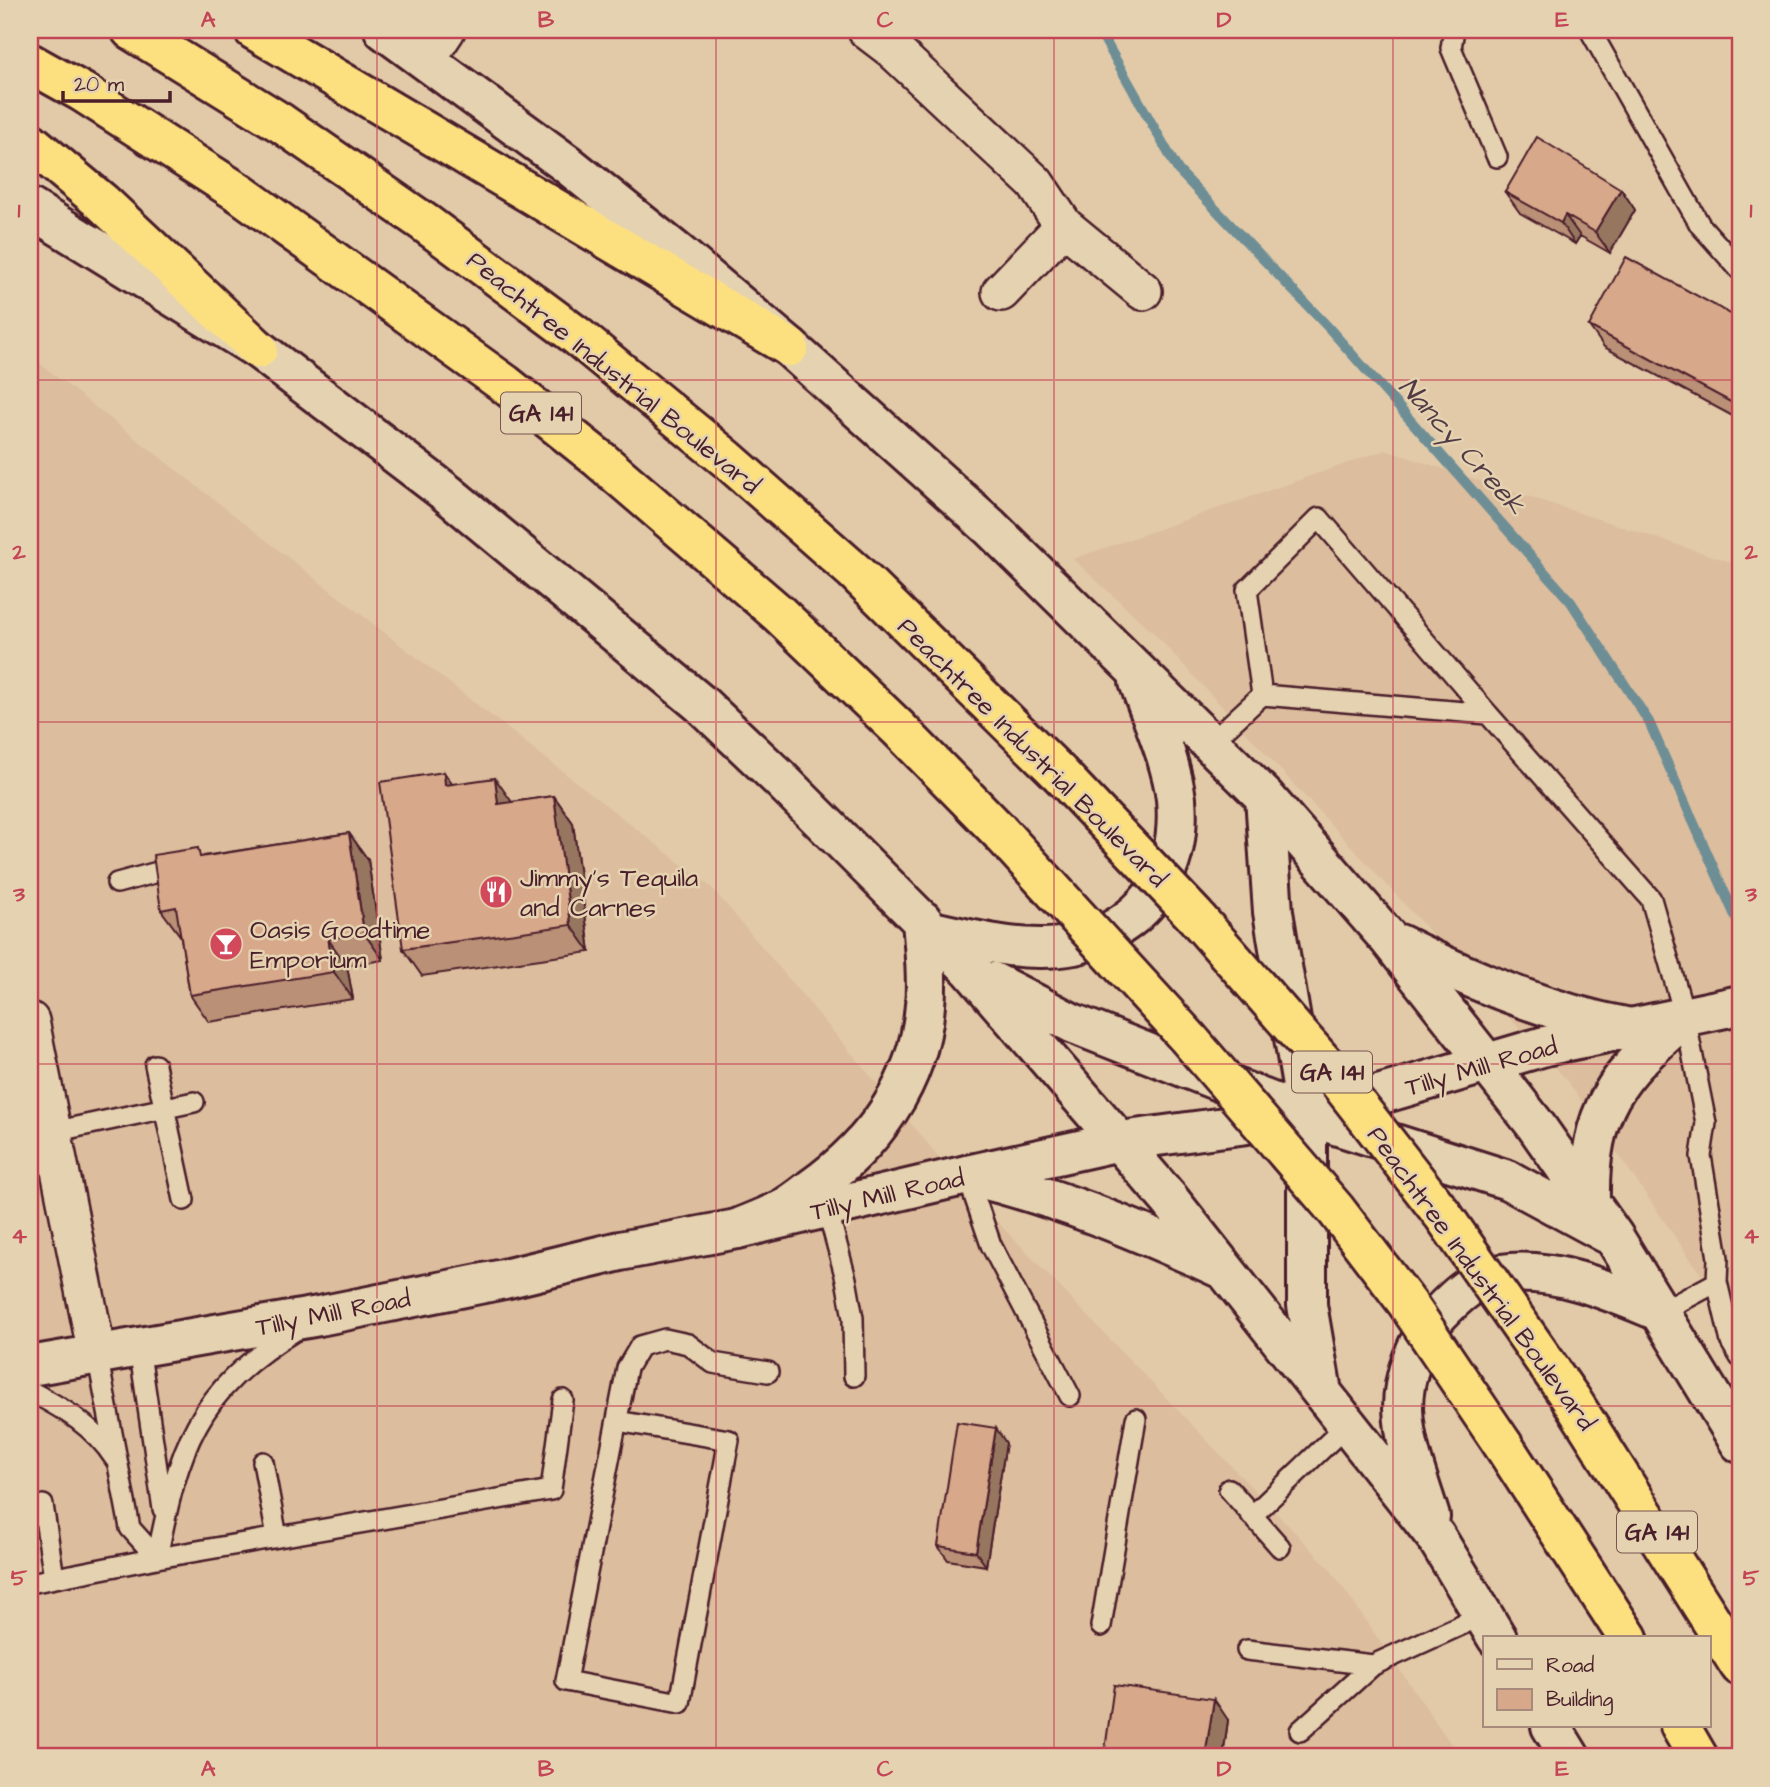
<svg xmlns="http://www.w3.org/2000/svg" width="1770" height="1787" viewBox="0 0 1770 1787" font-family="'Architects Daughter',sans-serif">
  <style>
    .built { fill: #dcbd9d }
    .lines { fill: none; stroke-linecap: round; stroke-linejoin: round }
    .stream { stroke: #6e8e96; stroke-width: 10 }
    .service-casing { stroke: #4a1f2b; stroke-width: 24 }
    .minor-casing { stroke: #4a1f2b; stroke-width: 42 }
    .tertiary-casing { stroke: #4a1f2b; stroke-width: 44 }
    .secondary-casing { stroke: #4a1f2b; stroke-width: 44 }
    .motorway-casing { stroke: #4a1f2b; stroke-width: 44 }
    .service { stroke: #e5d2b0; stroke-width: 19 }
    .minor { stroke: #e5d2b0; stroke-width: 37 }
    .tertiary { stroke: #e5d2b0; stroke-width: 38 }
    .secondary { stroke: #e5d2b0; stroke-width: 38 }
    .motorway { stroke: #fce080; stroke-width: 38 }
    .motorway-bridge-casing { stroke: #4a1f2b; stroke-width: 44; stroke-linecap: butt }
    .motorway-bridge { stroke: #fce080; stroke-width: 38 }
    .wall { fill: #ba9077; stroke: #4a1f2b; stroke-width: 2 }
    .shaded-wall { fill: #977661; stroke: #4a1f2b; stroke-width: 2 }
    .building { fill: #d8a88a; stroke: #4a1f2b; stroke-width: 2 }
    .grid { fill: none; stroke: #c44556; stroke-width: 2; stroke-opacity: 0.55 }
    .labels { text-anchor: middle; stroke-width: 5; stroke-linejoin: round; paint-order: stroke }
    .shield { fill: #e5d2b0; stroke: #785553; stroke-width: 2 }
    .shield-label { font-size: 24px; font-weight: bold; fill: #4a1f2b }
    .street-label { font-size: 26px; fill: #4a1f2b; stroke: #e5d2b0 }
    .poi-label { font-size: 26px; fill: #4a1f2b; stroke: #e5d2b0; text-anchor: start }
    .water-label { font-size: 28px; font-style: italic; fill: #533b46; stroke: #e5d2b0 }
    .neatline { fill: none; stroke: #c44556; stroke-width: 2.5 }
    .grid-label { font-size: 23px; text-anchor: middle; font-weight: bold; fill: #c44556 }
  </style>
  <rect width="100%" height="100%" fill="#e2caa8"/>
  <filter id="ink" filterUnits="userSpaceOnUse"><feTurbulence type="fractalNoise" baseFrequency=".0143" numOctaves="2"/><feDisplacementMap in="SourceGraphic" scale="14" xChannelSelector="R" yChannelSelector="G"/><feConvolveMatrix kernelMatrix="1 2 1 2 8 2 1 2 1" color-interpolation-filters="sRGB"/></filter>
  <g filter="url(#ink)">
    <!-- built -->
    <path class="built" d="M30,356l682,532 254,301 364,380 130,188h-1430z
      M1385,450l355,115v766l-173,-251 -413,-447 -81,-74z"/>
    <g class="lines">
      <!-- stream -->
      <path class="stream" d="M1099,30l79,140 150,157 243,275 78,120 91,205"/>
      <defs>
        <path id="service" d="M1454,30l-3,18 46,109
          M1590,30l110,195 40,45
          M1262,695l-15,-105 72,-72 169,196
          M1209,744l53,-49 226,19 163,185 34,118 21,106 -5,33 17,102 -1,24 -56,30
          M117,883l63,-17
          M155,1065l29,135
          M53,1132l141,-30
          M967,1175l24,70 79,151
          M827,1208l19,71 7,39 1,58
          M1717,1282l14,60 9,15
          M139,1347l24,162
          M97,1354l33,174 27,30
          M30,1391c34,18 64,35 85,68
          M617,1421l112,19 -49,263 -114,-22 61,-313 13,-22 25,-7 23,5 25,19 55,9
          M263,1462l14,75
          M1229,1489l51,58
          M43,1505l11,73
          M1252,1516l96,-92
          M157,1558c22,-111 38,-166 139,-228
          M30,1583l127,-25 394,-68 12,-90
          M1101,1626l35,-207
          M1247,1650l126,15
          M1300,1731l73,-66 110,-50"/>
        <path id="minor" d="M867,30l25,19 143,134 29,43 79,65
          M426,60l20,-30
          M1001,292l63,-66
          M30,1021l67,333"/>
        <path id="tertiary" d="M30,1366l289,-50 185,-37 116,-28 117,-22 230,-54 153,-34 187,-25 238,-70 195,-41"/>
        <path id="secondary" d="M384,30l183,134 112,90 110,93 201,180 275,270 124,142 145,184 80,114 126,206
          M30,208l228,141 190,145 253,210 79,75 191,191 198,229 267,338 61,101
          M1265,797l8,115 34,204v189l14,81
          M932,931c46,10 95,23 142,14 12,-2 24,-8 35,-13 52,-28 72,-76 67,-133 -5,-40 -24,-80 -37,-117
          M1399,944c74,37 150,69 231,84
          M993,982l79,41 235,93 201,64 98,53
          M967,1175c88,21 171,55 253,93
          M1590,1203c-2,-95 26,-127 95,-186
          M737,1229c14,-6 30,-12 44,-19 11,-6 21,-14 30,-21 63,-45 108,-106 114,-184 3,-28 -1,-57 -3,-85
          M1430,1517c-11,-36 -26,-72 -27,-109 0,-33 14,-70 36,-94 16,-17 37,-37 62,-40 54,-8 111,18 160,38
          M1551,1726l19,31"/>
        <path id="motorway" d="M131,30l150,93 144,100 152,113 150,123 127,112 205,202
          M254,30l535,317
          M30,63l52,29 159,102 264,190 94,75 179,154 120,115 101,103
          M30,142l73,61 155,146
          M1571,1399l169,267
          M1503,1445l125,193
          M1680,1726l18,31"/>
      </defs>
      <!-- service casing -->
      <use href="#service" class="service-casing"/>
      <!-- minor casing -->
      <use href="#minor" class="minor-casing"/>
      <!-- tertiary casing -->
      <use href="#tertiary" class="tertiary-casing"/>
      <!-- secondary casing -->
      <use href="#secondary" class="secondary-casing"/>
      <!-- motorway casing -->
      <use href="#motorway" class="motorway-casing"/>
      <!-- service -->
      <use href="#service" class="service"/>
      <!-- minor -->
      <use href="#minor" class="minor"/>
      <!-- tertiary -->
      <use href="#tertiary" class="tertiary"/>
      <!-- secondary -->
      <use href="#secondary" class="secondary"/>
      <!-- motorway -->
      <use href="#motorway" class="motorway"/>
      <defs>
        <path id="motorway-bridge" d="M1059,773l136,143 134,153 114,146 128,184
          M999,831l190,208 147,171 71,93 96,142"/>
      </defs>
      <!-- motorway-bridge casing -->
      <use href="#motorway-bridge" class="motorway-bridge-casing"/>
      <!-- motorway-bridge -->
      <use href="#motorway-bridge" class="motorway-bridge"/>
    </g>
    <!-- wall -->
    <path class="wall" d="M1621,189l14,21 -25,43 -30,-17 -5,8 -55,-31 -15,-21z
      M1740,319v101l-136,-73 -15,-21z
      M452,784l60,18 42,-6 19,27 17,129 -168,24 -19,-27z
      M349,833l19,27 15,100 -36,6 6,33 -144,23 -19,-27 -9,-58 -20,-27 43,-54z
      M1006,1443l-20,123 -38,-6 -10,-14z
      M1228,1720l-5,37h-113l-5,-7z"/>
    <!-- shaded-wall -->
    <path class="shaded-wall" d="M1621,189l14,21 -25,43 -15,-21z
      M1565,215l15,21 -5,8 -14,-21z
      M444,772l19,28 -18,-15z
      M495,778l19,27 -16,-1z
      M554,796l19,27 17,129 -19,-27z
      M349,833l19,27 15,100 -19,-27z
      M328,939l19,27 6,33 -19,-27z
      M996,1428l10,15 -20,123 -10,-14z
      M1214,1699l14,21 -5,37h-18z"/>
    <!-- building -->
    <path class="building" d="M1537,137l84,52 -26,43 -30,-17 -4,8 -56,-31z
      M1626,257l114,62v88l-151,-81z
      M444,772l1,13 50,-7 3,26 56,-8 17,129 -168,24 -23,-167z
      M349,833l15,100 -36,6 6,33 -144,23 -14,-88 -15,3 -8,-55 45,-7 2,9z
      M957,1422l39,6 -20,124 -38,-6z
      M1114,1685l100,14 -9,58h-50l-50,-7z"/>
  </g>
  <!-- grid -->
  <path class="grid" d="M377,30v1727M716,30v1727M1054,30v1727M1393,30v1727M30,380h1710M30,722h1710M30,1064h1710M30,1406h1710"/>
  <!-- icons -->
  <defs>
    <symbol id="restaurant-disc" viewBox="-11 -11 22 22"><circle r="9.5" fill="#d1495b" stroke="#e5d2b0"/><path d="M-5-6h1v4h1v-4h1v4h1v-4h1v5L-1.5 .5V6h-2V.5L-5-1ZM5-6V6H3V1.5H1.5Q1.5-4 5-6Z" fill="#fff"/></symbol>
    <symbol id="bar-disc" viewBox="-11 -11 22 22"><circle r="9.5" fill="#d1495b" stroke="#e5d2b0"/><path d="M-6-5H6L.8 .8V4.5H3.5V6h-7V4.5H-.8V.8Z" fill="#fff"/></symbol>
  </defs>
  <g fill-rule="evenodd">
    <use href="#restaurant-disc" x="477" y="873" width="38" height="38"/>
    <use href="#bar-disc" x="207" y="925" width="38" height="38"/>
  </g>
  <g class="labels">
    <!-- shield labels -->
    <g class="shield">
      <rect x="501" y="392.5" width="80" height="41" rx="5"/>
      <rect x="1292" y="1051.5" width="80" height="41" rx="5"/>
      <rect x="1617" y="1511.5" width="80" height="41" rx="5"/>
    </g>
    <g class="shield-label">
      <text x="541" y="421">GA 141</text>
      <text x="1332" y="1080">GA 141</text>
      <text x="1657" y="1540">GA 141</text>
    </g>
    <!-- street labels -->
    <g class="street-label">
      <text transform="translate(614 372) rotate(39)" y="9">Peachtree Industrial Boulevard</text>
      <text transform="translate(1033 752) rotate(45)" y="9">Peachtree Industrial Boulevard</text>
      <text transform="translate(1481 1066) rotate(-16)" y="9">Tilly Mill Road</text>
      <text transform="translate(887 1194) rotate(-13)" y="9">Tilly Mill Road</text>
      <text transform="translate(1482 1278) rotate(54)" y="9">Peachtree Industrial Boulevard</text>
      <text transform="translate(333 1312) rotate(-11)" y="9">Tilly Mill Road</text>
    </g>
    <!-- poi labels -->
    <g class="poi-label">
      <text x="520" y="886">Jimmy's Tequila<tspan x="520" dy="30">and Carnes</tspan></text>
      <text x="250" y="938">Oasis Goodtime<tspan x="250" dy="30">Emporium</tspan></text>
    </g>
    <!-- water labels -->
    <g class="water-label">
      <text transform="translate(1463 445) rotate(48)" y="10">Nancy Creek</text>
    </g>
  </g>
  <!-- margin -->
  <rect width="1770" height="1787" fill="none" stroke="#e5d2b0" stroke-width="77"/>
  <!-- legend -->
  <rect x="1483" y="1636" width="228" height="91" fill="#e5d2b0" stroke="#a78a7b" stroke-width="2"/>
  <rect x="1497" y="1659" width="35" height="10" fill="#e5d2b0" stroke="#a78a7b" stroke-width="2"/>
  <text x="1546" y="1672" font-size="21" fill="#4a1f2b">Road</text>
  <rect x="1497" y="1689" width="35" height="21" fill="#d8a88a" stroke="#a78a7b" stroke-width="2"/>
  <text x="1546" y="1706" font-size="21" fill="#4a1f2b">Building</text>
  <!-- scale -->
  <path d="M63 91v10h107v-10" fill="none" stroke="#4a1f2b" stroke-width="3.5"/>
  <text x="74" y="91" font-size="21" fill="#4a1f2b" stroke="#e5d2b0" stroke-width="5" paint-order="stroke">20 m</text>
  <rect x="38" y="38" width="1694" height="1710" class="neatline"/>
  <g class="grid-label">
    <text x="208" y="27">A</text>
    <text x="546" y="27">B</text>
    <text x="885" y="27">C</text>
    <text x="1224" y="27">D</text>
    <text x="1562" y="27">E</text>
    <text x="19" y="217">1</text>
    <text x="1751" y="217">1</text>
    <text x="19" y="559">2</text>
    <text x="1751" y="559">2</text>
    <text x="19" y="901">3</text>
    <text x="1751" y="901">3</text>
    <text x="19" y="1243">4</text>
    <text x="1751" y="1243">4</text>
    <text x="19" y="1585">5</text>
    <text x="1751" y="1585">5</text>
    <text x="208" y="1776">A</text>
    <text x="546" y="1776">B</text>
    <text x="885" y="1776">C</text>
    <text x="1224" y="1776">D</text>
    <text x="1562" y="1776">E</text>
  </g>
</svg>
